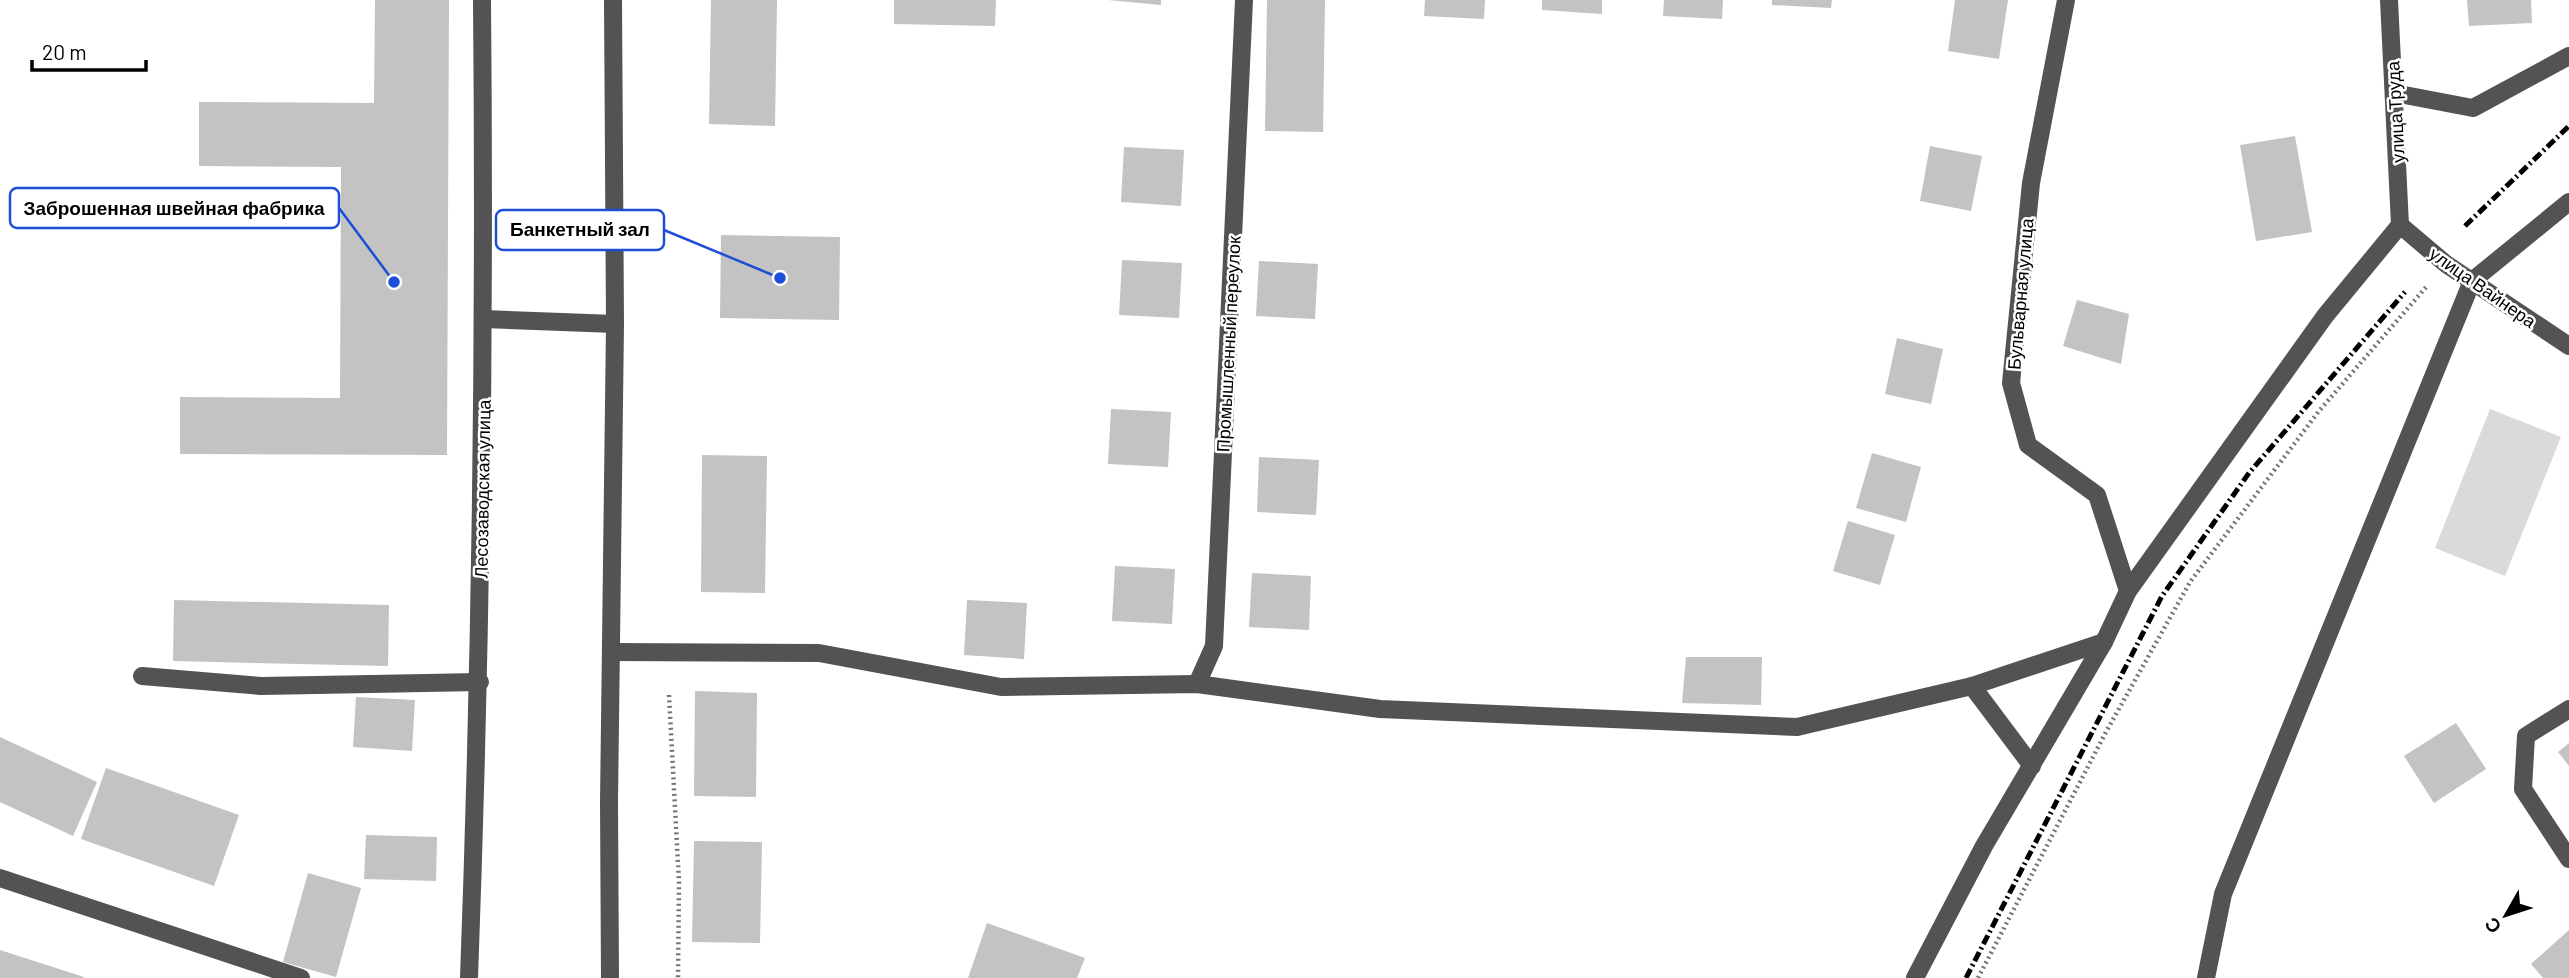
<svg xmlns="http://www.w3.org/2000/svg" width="2569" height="978" viewBox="0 0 2569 978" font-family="Barlow,sans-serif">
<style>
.green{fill:#dadada}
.building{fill:#c3c3c3}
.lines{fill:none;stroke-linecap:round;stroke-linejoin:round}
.path{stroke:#757575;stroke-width:4.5;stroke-dasharray:2 3.5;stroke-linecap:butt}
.minor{stroke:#535353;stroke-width:18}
.rail{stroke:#000;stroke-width:5;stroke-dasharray:10 3.5 2 3.5;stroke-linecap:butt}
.labels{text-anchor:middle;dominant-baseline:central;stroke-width:5;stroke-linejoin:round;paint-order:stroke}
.street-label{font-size:18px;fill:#000;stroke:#fff}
.leader{fill:none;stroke:#1d4ed8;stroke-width:2.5}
.callout-dot{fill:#1d4ed8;stroke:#fff;stroke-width:2.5}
.callout{fill:#fff;stroke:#1d4ed8;stroke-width:2.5}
.callout-label{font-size:19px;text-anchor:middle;font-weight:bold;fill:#000}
</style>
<rect width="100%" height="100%" fill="#fff"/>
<!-- green -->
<path class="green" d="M2490,409L2561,437L2505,576L2435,548Z"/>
<!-- building -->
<g class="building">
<path d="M375,0H449L447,455L180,454V397L340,398L341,167L199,166V102L374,103Z"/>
<path d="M711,0H777L775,126L709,124Z"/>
<path d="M894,0H996L995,26L894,24Z"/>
<path d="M1108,0H1161V5Z"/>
<path d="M1267,0H1325L1323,132L1265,131Z"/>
<path d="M1425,0H1485L1484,19L1424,16Z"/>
<path d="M1542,0H1602V14L1542,10Z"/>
<path d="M1664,0H1723L1722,19L1663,16Z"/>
<path d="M1772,0H1832L1831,8L1772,5Z"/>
<path d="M1955,0H2008L1999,59L1948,51Z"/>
<path d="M2467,0H2531L2532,23L2469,26Z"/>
<path d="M2295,136L2312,232L2256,241L2240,145Z"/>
<path d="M1930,146L1982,156L1971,211L1920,201Z"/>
<path d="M1124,147L1184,150L1181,206L1121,202Z"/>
<path d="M721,235L840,237L839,320L720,318Z"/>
<path d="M1122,260L1182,263L1179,318L1119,315Z"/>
<path d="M1259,261L1318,264L1315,319L1256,316Z"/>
<path d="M2077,300L2129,314L2121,364L2063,346Z"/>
<path d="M1897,338L1943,349L1931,404L1885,394Z"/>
<path d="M1111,409L1171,412L1168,467L1108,464Z"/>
<path d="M1872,453L1921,467L1906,522L1856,508Z"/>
<path d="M702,455L767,456L765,593L701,592Z"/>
<path d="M1259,457L1319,460L1316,515L1257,512Z"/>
<path d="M1848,521L1895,535L1880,585L1833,571Z"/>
<path d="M1115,566L1175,569L1172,624L1112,621Z"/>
<path d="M1252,573L1311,576L1309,630L1249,627Z"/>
<path d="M174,600L389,605L388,666L173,661Z"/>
<path d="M967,600L1027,603L1024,659L964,655Z"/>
<path d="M1686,657H1762L1761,705L1682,703Z"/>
<path d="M695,691L757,693L756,797L694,796Z"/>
<path d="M356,697L415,700L412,751L353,747Z"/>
<path d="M2456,723L2486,769L2434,803L2404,756Z"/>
<path d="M0,737L97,782L73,836L0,802Z"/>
<path d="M2569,743V766L2558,752Z"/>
<path d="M106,768L239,815L214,886L81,839Z"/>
<path d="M366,835L437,837L436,881L364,879Z"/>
<path d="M694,841L762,842L760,943L692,942Z"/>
<path d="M308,873L361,888L336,977L283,962Z"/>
<path d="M987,923L1085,958L1077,978H968Z"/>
<path d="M2569,930V978H2543L2531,964Z"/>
<path d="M0,950L84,977V978H0Z"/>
</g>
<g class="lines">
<!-- path -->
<g class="path">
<path d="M669,695L679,882L678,978"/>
<path d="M1978,978L2106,732L2190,582L2319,411L2427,286"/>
</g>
<!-- minor -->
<g class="minor">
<path d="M2066,0L2031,183L2011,383L2028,445L2097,495L2128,591"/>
<path d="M2389,0L2400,225"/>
<path d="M2394,93L2473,108L2569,56"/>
<path d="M2400,225L2446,264L2569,346"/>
<path d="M484,319L615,324"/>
<path d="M611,652L819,653L1001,687L1197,684L1380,709L1797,727L1972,686L2032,766"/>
<path d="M142,676L261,686L480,682"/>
<path d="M1197,684L1214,646L1244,0"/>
<path d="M1972,686L2104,642"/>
<path d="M2569,709L2526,736L2523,789L2569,859"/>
<path d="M0,878L301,978"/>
<path d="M469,978C481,652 485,326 482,0"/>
<path d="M610,978L609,802L615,324L613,0"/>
<path d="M1915,978L1984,846L2104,642L2128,591L2325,316L2400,225"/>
<path d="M2206,978L2223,894L2472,281L2569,202"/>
</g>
<!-- rail -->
<g class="rail">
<path d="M2465,226L2569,126"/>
<path d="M1966,978L2162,596L2249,473L2405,292"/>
</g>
</g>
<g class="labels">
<!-- street labels -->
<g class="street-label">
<text transform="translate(2395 112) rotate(-93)">улица Труда</text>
<text transform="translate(2483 287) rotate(35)">улица Вайнера</text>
<text transform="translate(2020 294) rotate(-85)">Бульварная улица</text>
<text transform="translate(1228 344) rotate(-87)">Промышленный переулок</text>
<text transform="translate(482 489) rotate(-89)">Лесозаводская улица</text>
</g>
</g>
<!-- callouts -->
<path class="leader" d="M394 282L339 208M780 278L664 230"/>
<g class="callout-dot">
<circle cx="394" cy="282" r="7"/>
<circle cx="780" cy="278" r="7"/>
</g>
<g class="callout">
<rect x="10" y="188" width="329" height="40" rx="7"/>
<rect x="496" y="210" width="168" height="40" rx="7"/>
</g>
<g class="callout-label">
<text x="174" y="215">Заброшенная швейная фабрика</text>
<text x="580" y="236">Банкетный зал</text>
</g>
<!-- north arrow -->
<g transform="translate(2506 915) rotate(231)" stroke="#ffffff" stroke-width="5" paint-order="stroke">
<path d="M0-5L12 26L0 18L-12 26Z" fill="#000000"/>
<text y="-10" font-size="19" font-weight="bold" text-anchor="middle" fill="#000000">С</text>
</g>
<!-- scale -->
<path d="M32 60v10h114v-10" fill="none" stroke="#000000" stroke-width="3.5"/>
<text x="42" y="60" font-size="21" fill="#000000" stroke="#ffffff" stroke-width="5" paint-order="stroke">20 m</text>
</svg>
